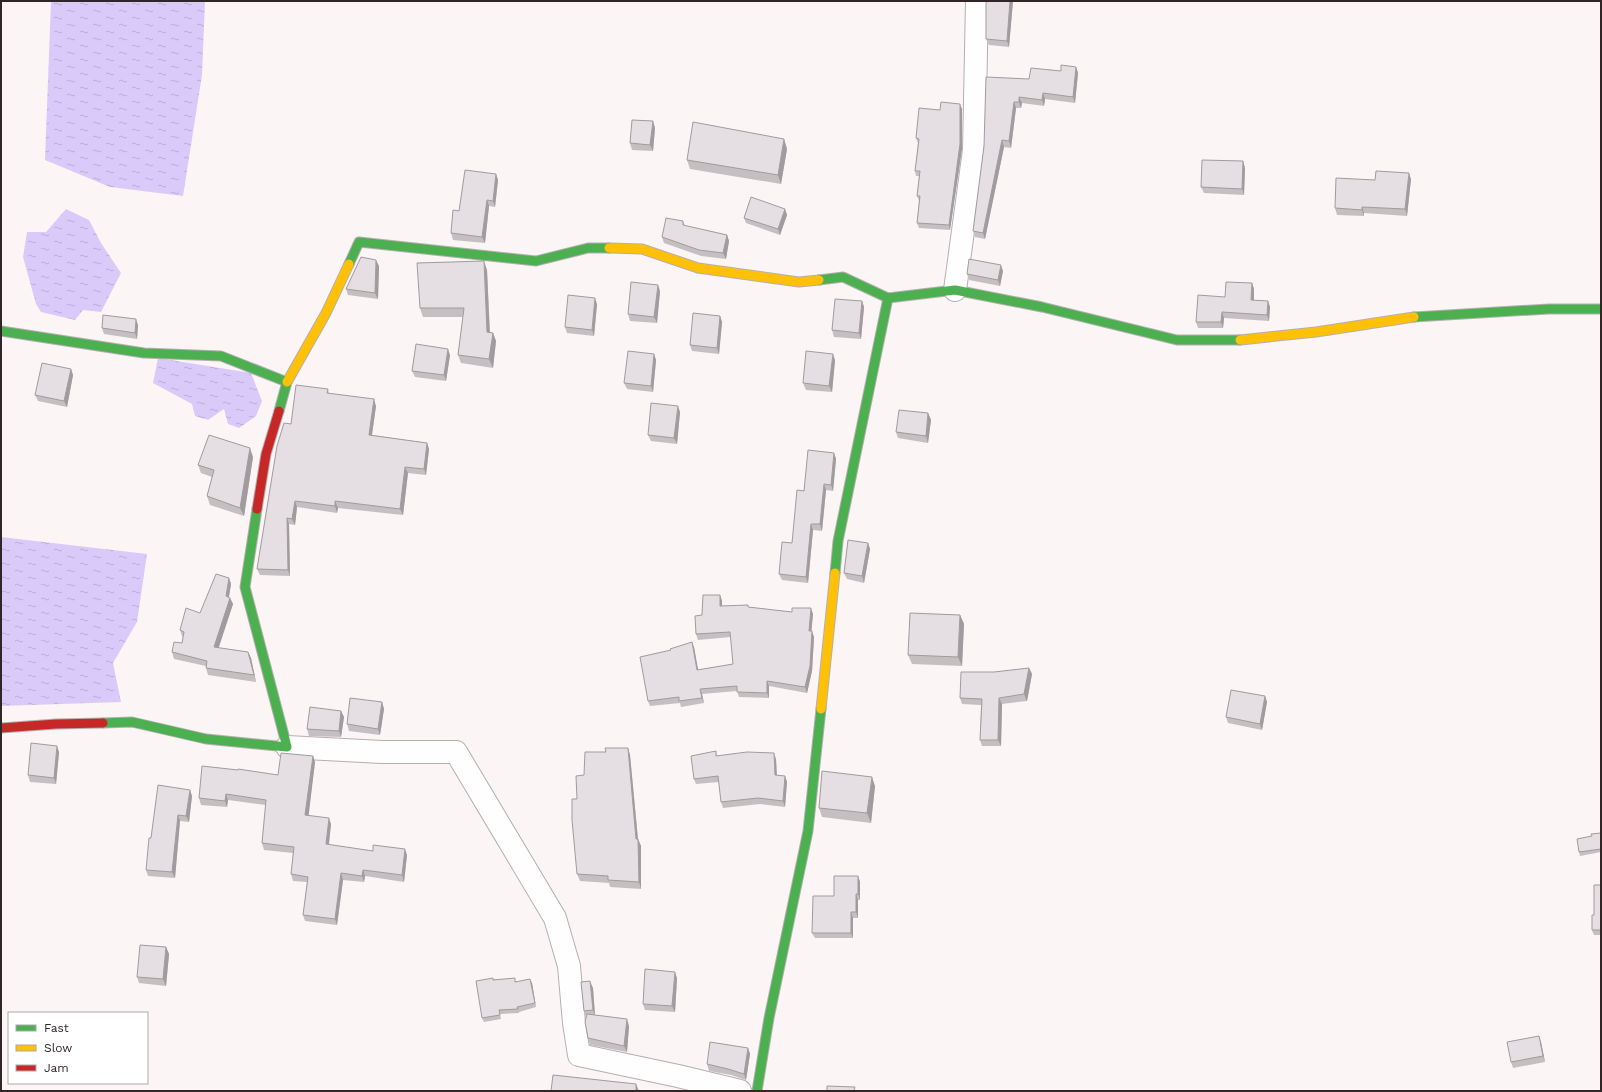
<svg xmlns="http://www.w3.org/2000/svg" width="1602" height="1092" viewBox="0 0 1602 1092" font-family="'Work Sans',sans-serif">
<style>
.water{fill:url(#water-ripples)}
.lines{fill:none;stroke-linecap:round;stroke-linejoin:round}
.street-casing{stroke:#b6aeb0;stroke-width:24}
.fast-casing{stroke:#b6aeb0;stroke-width:11}
.slow-casing{stroke:#b6aeb0;stroke-width:11}
.jam-casing{stroke:#b6aeb0;stroke-width:11}
.street{stroke:#fefefe;stroke-width:22}
.fast{stroke:#4caf50;stroke-width:9}
.slow{stroke:#ffc107;stroke-width:9}
.jam{stroke:#c62828;stroke-width:9}
.wall{fill:#c5bfc2}
.shaded-wall{fill:#a09b9e}
.building{fill:#e5dee2;stroke:#a09b9e}
</style>
<defs>
<pattern id="water-ripples" width="26" height="14" patternUnits="userSpaceOnUse"><rect width="26" height="14" fill="#dacafa"/><path d="M2 4q2-2 4 0t4 0M15 11q2-2 4 0t4 0" fill="none" stroke="#bbadd6"/></pattern>
</defs>
<rect width="100%" height="100%" fill="#fbf5f6"/>
<!-- water -->
<g class="water">
<path d="M51,1H205L202,75L183,196L110,187L45,160Z"/>
<path d="M66,209L89,220L101,243L121,273L101,312L83,310L75,320L41,312L36,304L23,257L27,232H46Z"/>
<path d="M158,358L251,373L262,401L256,416L239,428L228,424L224,409L208,420L195,416L192,404L153,383Z"/>
<path d="M1,537L147,554L137,622L113,663L121,702L1,706Z"/>
</g>
<g class="lines">
<!-- street casing -->
<g class="street-casing">
<g id="street">
<path d="M955,290L974,150L977,1"/>
<path d="M287,747L382,752H456L555,918L569,966L574,1023L579,1055L678,1076L740,1091"/>
</g>
</g>
<!-- fast casing -->
<g class="fast-casing">
<g id="fast">
<path d="M349,264L359,242L536,261L588,248H609"/>
<path d="M819,280L843,277L888,298L955,290L1042,307L1177,340H1240"/>
<path d="M1414,317L1549,309H1601"/>
<path d="M1,331L144,353L221,356L287,382L279,411"/>
<path d="M835,573L838,541L888,298"/>
<path d="M103,723L132,722L206,739L287,747L245,587L257,509"/>
<path d="M757,1091L769,1018L808,831L821,709"/>
</g>
</g>
<!-- slow casing -->
<g class="slow-casing">
<g id="slow">
<path d="M609,248L642,249L698,268L799,282L819,280"/>
<path d="M1240,340L1316,332L1414,317"/>
<path d="M287,382L326,313L349,264"/>
<path d="M821,709L835,573"/>
</g>
</g>
<!-- jam casing -->
<g class="jam-casing">
<g id="jam">
<path d="M257,509L266,454L279,411"/>
<path d="M1,728L56,724L103,723"/>
</g>
</g>
<!-- street -->
<use href="#street" class="street"/>
<!-- fast -->
<use href="#fast" class="fast"/>
<!-- slow -->
<use href="#slow" class="slow"/>
<!-- jam -->
<use href="#jam" class="jam"/>
</g>
<!-- wall -->
<g class="wall">
<path d="M1013,1L1009,47L989,45L986,39Z"/>
<path d="M1076,67L1078,73L1075,103L1045,99L1044,106L1022,103L1021,108H1016L1011,148L1004,147L985,239L975,237L973,231L984,146L1029,79Z"/>
<path d="M962,109V149L950,230L919,228L917,223L919,201L917,196L919,176H916L915,171L918,143L916,138L940,110Z"/>
<path d="M653,121L655,128L653,151L632,150L630,143Z"/>
<path d="M784,139L787,149L781,184L690,169L687,160Z"/>
<path d="M1243,161L1245,168L1244,195L1204,193L1201,187Z"/>
<path d="M496,174L498,180L495,207L489,206L485,243L453,240L451,233L459,211Z"/>
<path d="M1411,179L1407,216L1364,213V216L1337,215L1335,208L1375,180Z"/>
<path d="M785,209L787,215L780,235L746,223L744,218Z"/>
<path d="M683,221L685,226L727,235L729,241L726,259L701,256L664,243L662,237Z"/>
<path d="M379,266L378,299L348,295L346,289Z"/>
<path d="M487,270L490,332L493,333L496,341L493,368L461,363L458,355L463,317H423L420,308Z"/>
<path d="M1003,271L1000,286L969,280L967,274Z"/>
<path d="M1252,283L1254,289V300L1268,301L1270,307L1269,321L1224,318L1223,328H1198L1196,322L1225,297Z"/>
<path d="M660,291L657,323L630,321L628,314Z"/>
<path d="M862,301L864,307L861,339L834,337L832,330Z"/>
<path d="M597,304L594,336L567,333L565,327Z"/>
<path d="M720,316L722,322L719,354L692,351L690,345Z"/>
<path d="M138,325L137,339L104,334L102,328Z"/>
<path d="M654,354L656,360L653,392L627,389L624,383Z"/>
<path d="M450,355L446,381L415,377L412,371Z"/>
<path d="M835,360L832,392L806,390L803,383Z"/>
<path d="M71,369L73,375L67,407L38,401L35,395Z"/>
<path d="M328,389L329,394L376,406L372,435L427,443L429,449L426,475L408,473L403,515L338,508L337,513L297,507L295,525L289,524L290,576L260,575L257,569L291,424Z"/>
<path d="M680,412L677,444L651,441L648,435Z"/>
<path d="M928,413L931,420L928,443L898,438L896,432Z"/>
<path d="M834,453L836,459L833,491L826,490L822,531L813,530L808,583L782,580L779,574L792,543L804,491Z"/>
<path d="M253,457L244,516L210,505L207,496L212,477L201,473L198,465Z"/>
<path d="M868,543L870,549L864,583L847,579L844,573Z"/>
<path d="M229,578L231,584L229,597L230,598L233,604L218,648L248,652L251,658L256,682L208,675L206,668V666L174,659L172,652L182,643L183,637L182,636L180,630L200,613Z"/>
<path d="M720,595L722,601V606L749,607L792,612L813,614L811,631L814,637L812,671L807,693L769,686V698L739,697L737,691L702,694L704,703L681,707L680,703L650,706L648,701L694,647L698,670L733,664L731,637L698,640L696,634L702,615Z"/>
<path d="M960,615L964,624L962,666L912,664L908,655Z"/>
<path d="M1029,668L1032,674L1027,701L1002,704L1001,746H982L980,740L981,705L962,704L960,698L994,672Z"/>
<path d="M1265,696L1267,702L1262,730L1228,723L1226,717Z"/>
<path d="M382,702L384,709L380,735L349,731L347,724Z"/>
<path d="M341,711L344,717L341,737L309,736L307,729Z"/>
<path d="M628,748L630,755L638,839L641,846V889L610,887L609,883L580,881L577,874L584,775L606,752Z"/>
<path d="M716,751L717,756L776,759L777,775L785,776L787,782L785,807L760,804L723,808L721,802L719,782L696,784L694,779Z"/>
<path d="M59,752L56,784L30,782L28,775Z"/>
<path d="M313,756L315,762L308,815L331,824L329,845L407,855L404,882L365,876L364,882L343,880L337,925L305,921L303,915L307,882L293,881L291,874L293,853L264,850L262,843L266,805L228,800L227,807L201,805L199,798L278,775Z"/>
<path d="M875,786L871,823L822,817L819,808Z"/>
<path d="M190,790L192,796L189,822L180,821L175,878L148,876L146,870L151,838Z"/>
<path d="M1601,833V852L1580,856L1579,852L1592,836Z"/>
<path d="M858,876L860,882V900H858V918H853V938H815L812,933L834,896Z"/>
<path d="M1601,885V935H1594L1592,930L1594,915Z"/>
<path d="M166,947L169,954L166,986L139,983L137,977Z"/>
<path d="M677,978L675,1012L645,1010L643,1004Z"/>
<path d="M493,979L532,983L536,1007L519,1012V1013L500,1014L501,1019L484,1022L482,1018Z"/>
<path d="M593,988L595,1015L629,1026L627,1052L590,1045L588,1038L586,1017L584,1011Z"/>
<path d="M1541,1042L1545,1062L1513,1068L1511,1062Z"/>
<path d="M748,1048L750,1054L746,1080L731,1075L709,1071L707,1064Z"/>
</g>
<!-- shaded-wall -->
<g class="shaded-wall">
<path d="M1010,1H1013L1009,47L1007,41Z"/>
<path d="M1076,67L1078,73L1075,103L1073,97Z"/>
<path d="M1043,93L1045,99L1044,106L1042,100Z"/>
<path d="M1019,97L1022,103L1021,108L1019,102Z"/>
<path d="M1014,102L1016,108L1011,148L1009,141Z"/>
<path d="M960,104L962,109V149L950,230L949,225Z"/>
<path d="M653,121L655,128L653,151L650,145Z"/>
<path d="M784,139L787,149L781,184L778,175Z"/>
<path d="M1002,140L1004,147L985,239L983,233Z"/>
<path d="M1243,161L1245,168L1244,195L1242,189Z"/>
<path d="M1409,173L1411,179L1407,216L1405,209Z"/>
<path d="M496,174L498,180L495,207L493,201Z"/>
<path d="M487,200L489,206L485,243L482,237Z"/>
<path d="M1362,207L1364,213V216L1362,210Z"/>
<path d="M785,209L787,215L780,235L778,229Z"/>
<path d="M727,235L729,241L726,259L723,253Z"/>
<path d="M376,260L379,266L378,299L375,293Z"/>
<path d="M484,261L487,270L490,340L487,332Z"/>
<path d="M1001,265L1003,271L1000,286L998,280Z"/>
<path d="M1252,283L1254,289V306L1251,300Z"/>
<path d="M658,285L660,291L657,323L654,317Z"/>
<path d="M595,298L597,304L594,336L592,330Z"/>
<path d="M862,301L864,307L861,339L859,333Z"/>
<path d="M1268,301L1270,307L1269,321L1267,315Z"/>
<path d="M1222,312L1224,318L1223,328L1221,322Z"/>
<path d="M720,316L722,322L719,354L717,348Z"/>
<path d="M136,319L138,325L137,339L135,333Z"/>
<path d="M493,333L496,341L493,368L489,359Z"/>
<path d="M448,349L450,355L446,381L444,375Z"/>
<path d="M654,354L656,360L653,392L651,386Z"/>
<path d="M833,354L835,360L832,392L829,386Z"/>
<path d="M71,369L73,375L67,407L64,401Z"/>
<path d="M374,399L376,406L371,441L369,435Z"/>
<path d="M678,406L680,412L677,444L674,438Z"/>
<path d="M928,413L931,420L928,443L926,436Z"/>
<path d="M427,443L429,449L426,475L424,469Z"/>
<path d="M250,448L253,457L244,516L240,508Z"/>
<path d="M834,453L836,459L833,491L831,485Z"/>
<path d="M405,467L408,473L403,515L400,509Z"/>
<path d="M824,484L826,490L822,531L820,524Z"/>
<path d="M295,501L297,507L295,525L292,519Z"/>
<path d="M335,501L338,508L337,513L335,506Z"/>
<path d="M287,518L289,524L290,576L288,570Z"/>
<path d="M811,524L813,530L808,583L806,577Z"/>
<path d="M868,543L870,549L864,583L862,576Z"/>
<path d="M229,578L231,584L228,602L226,596Z"/>
<path d="M720,595L722,601V612L720,606Z"/>
<path d="M230,598L233,604L217,653L214,647Z"/>
<path d="M811,608L813,614L811,636L809,631Z"/>
<path d="M960,615L964,624L962,666L958,657Z"/>
<path d="M812,631L814,637L812,671L807,693L805,687Z"/>
<path d="M692,642L694,647L699,675L697,670Z"/>
<path d="M248,652L251,658L256,682L254,675Z"/>
<path d="M1029,668L1032,674L1027,701L1024,694Z"/>
<path d="M767,681L769,686V698L767,693Z"/>
<path d="M700,689L702,694L704,703L702,698Z"/>
<path d="M1265,696L1267,702L1262,730L1260,724Z"/>
<path d="M999,698L1002,704L1001,746L998,740Z"/>
<path d="M382,702L384,709L380,735L378,729Z"/>
<path d="M341,711L344,717L341,737L339,731Z"/>
<path d="M57,746L59,752L56,784L54,778Z"/>
<path d="M628,748L630,755L638,840V839L641,846V889L639,882L636,839Z"/>
<path d="M774,753L776,759L777,781L775,775Z"/>
<path d="M313,756L315,762L308,821L305,815Z"/>
<path d="M785,776L787,782L785,807L783,801Z"/>
<path d="M872,777L875,786L871,823L867,813Z"/>
<path d="M190,790L192,796L189,822L186,816Z"/>
<path d="M226,794L228,800L227,807L225,801Z"/>
<path d="M178,815L180,821L175,878L172,872Z"/>
<path d="M329,818L331,824L328,851L326,844Z"/>
<path d="M405,849L407,855L404,882L402,875Z"/>
<path d="M363,870L365,876L364,882L362,876Z"/>
<path d="M341,873L343,880L337,925L335,919Z"/>
<path d="M858,876L860,882V900L858,894Z"/>
<path d="M856,894L858,900V918L856,912Z"/>
<path d="M851,912L853,918V938L851,933Z"/>
<path d="M166,947L169,954L166,986L163,979Z"/>
<path d="M675,972L677,978L675,1012L672,1006Z"/>
<path d="M530,979L532,983L536,1007L535,1003Z"/>
<path d="M590,981L593,988L595,1016L593,1010Z"/>
<path d="M627,1019L629,1026L627,1052L624,1046Z"/>
<path d="M1539,1036L1541,1042L1545,1062L1543,1056Z"/>
<path d="M748,1048L750,1054L746,1080L744,1074Z"/>
<path d="M636,1084L639,1091H636Z"/>
</g>
<!-- building -->
<g class="building">
<path d="M986,1H1010L1007,41L986,39Z"/>
<path d="M1061,65L1076,67L1073,97L1043,93L1042,100L1019,97V102H1014L1009,141L1002,140L983,233L973,231L984,146L986,77L1029,79L1031,68L1061,71Z"/>
<path d="M941,102L960,104V144L949,225L917,223L920,196H917L920,171H915L919,139L916,138L919,108L940,110Z"/>
<path d="M632,120L653,121L650,145L630,143Z"/>
<path d="M693,122L784,139L778,175L687,160Z"/>
<path d="M1202,160L1243,161L1242,189L1201,187Z"/>
<path d="M465,170L496,174L493,201L487,200L482,237L451,233L453,210L459,211Z"/>
<path d="M1376,171L1409,173L1405,209L1362,207V210L1335,208L1336,178L1375,180Z"/>
<path d="M751,197L785,209L778,229L744,218Z"/>
<path d="M666,218L683,221V225L727,235L723,253L699,250L662,237Z"/>
<path d="M361,257L376,260L375,293L346,289Z"/>
<path d="M969,259L1001,265L998,280L967,274Z"/>
<path d="M484,261L487,332L493,333L489,359L458,355L464,308H420L417,263Z"/>
<path d="M631,282L658,285L654,317L628,314Z"/>
<path d="M1226,282L1252,283L1251,300L1268,301L1267,315L1222,312L1221,322H1196L1198,295L1225,297Z"/>
<path d="M568,295L595,298L592,330L565,327Z"/>
<path d="M835,299L862,301L859,333L832,330Z"/>
<path d="M693,313L720,316L717,348L690,345Z"/>
<path d="M103,315L136,319L135,333L102,328Z"/>
<path d="M416,344L448,349L444,375L412,371Z"/>
<path d="M628,351L654,354L651,386L624,383Z"/>
<path d="M806,351L833,354L829,386L803,383Z"/>
<path d="M42,363L71,369L64,401L35,395Z"/>
<path d="M296,385L328,389L327,393L374,399L369,435L427,443L424,469L405,467L400,509L335,501V506L295,501L292,519L287,518L288,570L257,569L277,446L284,423L291,424Z"/>
<path d="M651,403L678,406L674,438L648,435Z"/>
<path d="M899,410L928,413L926,436L896,432Z"/>
<path d="M209,435L250,448L240,508L207,496L214,470L198,465Z"/>
<path d="M808,450L834,453L831,485L824,484L820,524H811L806,577L779,574L782,542L792,543L797,490L804,491Z"/>
<path d="M848,540L868,543L862,576L844,573Z"/>
<path d="M216,574L229,578L226,596L230,598L214,647L248,652L254,675L206,668L207,661L172,652L174,642L182,643L184,632L180,630L186,608L200,613Z"/>
<path d="M703,595H720V606L748,605V607L792,612V608H811L809,631H812L810,666L805,687L767,681V693L737,692V686L700,689L702,698L679,701V697L648,701L640,657L671,650L670,649L692,642L697,670L733,664L730,632L696,634L695,616L702,615Z"/>
<path d="M910,613L960,615L958,657L908,655Z"/>
<path d="M1029,668L1024,694L999,698L998,740H980L982,699L960,698L961,672H994Z"/>
<path d="M1231,690L1265,696L1260,724L1226,717Z"/>
<path d="M350,698L382,702L378,729L347,724Z"/>
<path d="M310,707L341,711L339,731L307,729Z"/>
<path d="M31,743L57,746L54,778L28,775Z"/>
<path d="M605,748H628L636,839H638L639,882L608,880V876L577,874L572,820V799H577L576,776L584,775L585,752H606Z"/>
<path d="M716,751V756L747,752L774,753L775,775L785,776L783,801L758,798L721,802L718,776L694,779L691,756Z"/>
<path d="M281,753L313,756L305,815L329,818L326,844L373,851V845L405,849L402,875L363,870L362,876L341,873L335,919L303,915L308,877L291,874L294,847L262,843L266,800L226,794L225,801L199,798L202,766L238,770V769L278,775Z"/>
<path d="M822,771L872,777L867,813L819,808Z"/>
<path d="M158,785L190,790L186,816L178,815L172,872L146,870L149,838H151Z"/>
<path d="M1601,833V849L1579,852L1577,839L1592,836L1591,834Z"/>
<path d="M834,876H858V894H856V912H851V933H812L813,896H834Z"/>
<path d="M1594,885H1601V930H1592V915H1594Z"/>
<path d="M140,945L166,947L163,979L137,977Z"/>
<path d="M645,969L675,972L672,1006L643,1004Z"/>
<path d="M493,978V980L515,978V982L530,979L535,1003L517,1007L518,1009L499,1010L500,1015L482,1018L476,981Z"/>
<path d="M590,981L593,1010L584,1011L581,982Z"/>
<path d="M587,1014L627,1019L624,1046L588,1038L585,1022Z"/>
<path d="M1539,1036L1543,1056L1511,1062L1507,1042Z"/>
<path d="M710,1042L748,1048L744,1074L728,1069L707,1064Z"/>
<path d="M553,1075L636,1084V1091H551Z"/>
<path d="M827,1086L855,1087L854,1091H827Z"/>
</g>
<!-- border -->
<rect width="1602" height="1092" fill="none" stroke="#302527" stroke-width="4"/>
<!-- legend -->
<rect x="8" y="1012" width="140" height="72" fill="#ffffff" stroke="#aca8a9"/>
<rect x="16" y="1025" width="20" height="6" fill="#4caf50" stroke="#aca8a9"/>
<text x="44" y="1032" font-size="12" fill="#302527">Fast</text>
<rect x="16" y="1045" width="20" height="6" fill="#ffc107" stroke="#aca8a9"/>
<text x="44" y="1052" font-size="12" fill="#302527">Slow</text>
<rect x="16" y="1065" width="20" height="6" fill="#c62828" stroke="#aca8a9"/>
<text x="44" y="1072" font-size="12" fill="#302527">Jam</text>
</svg>
